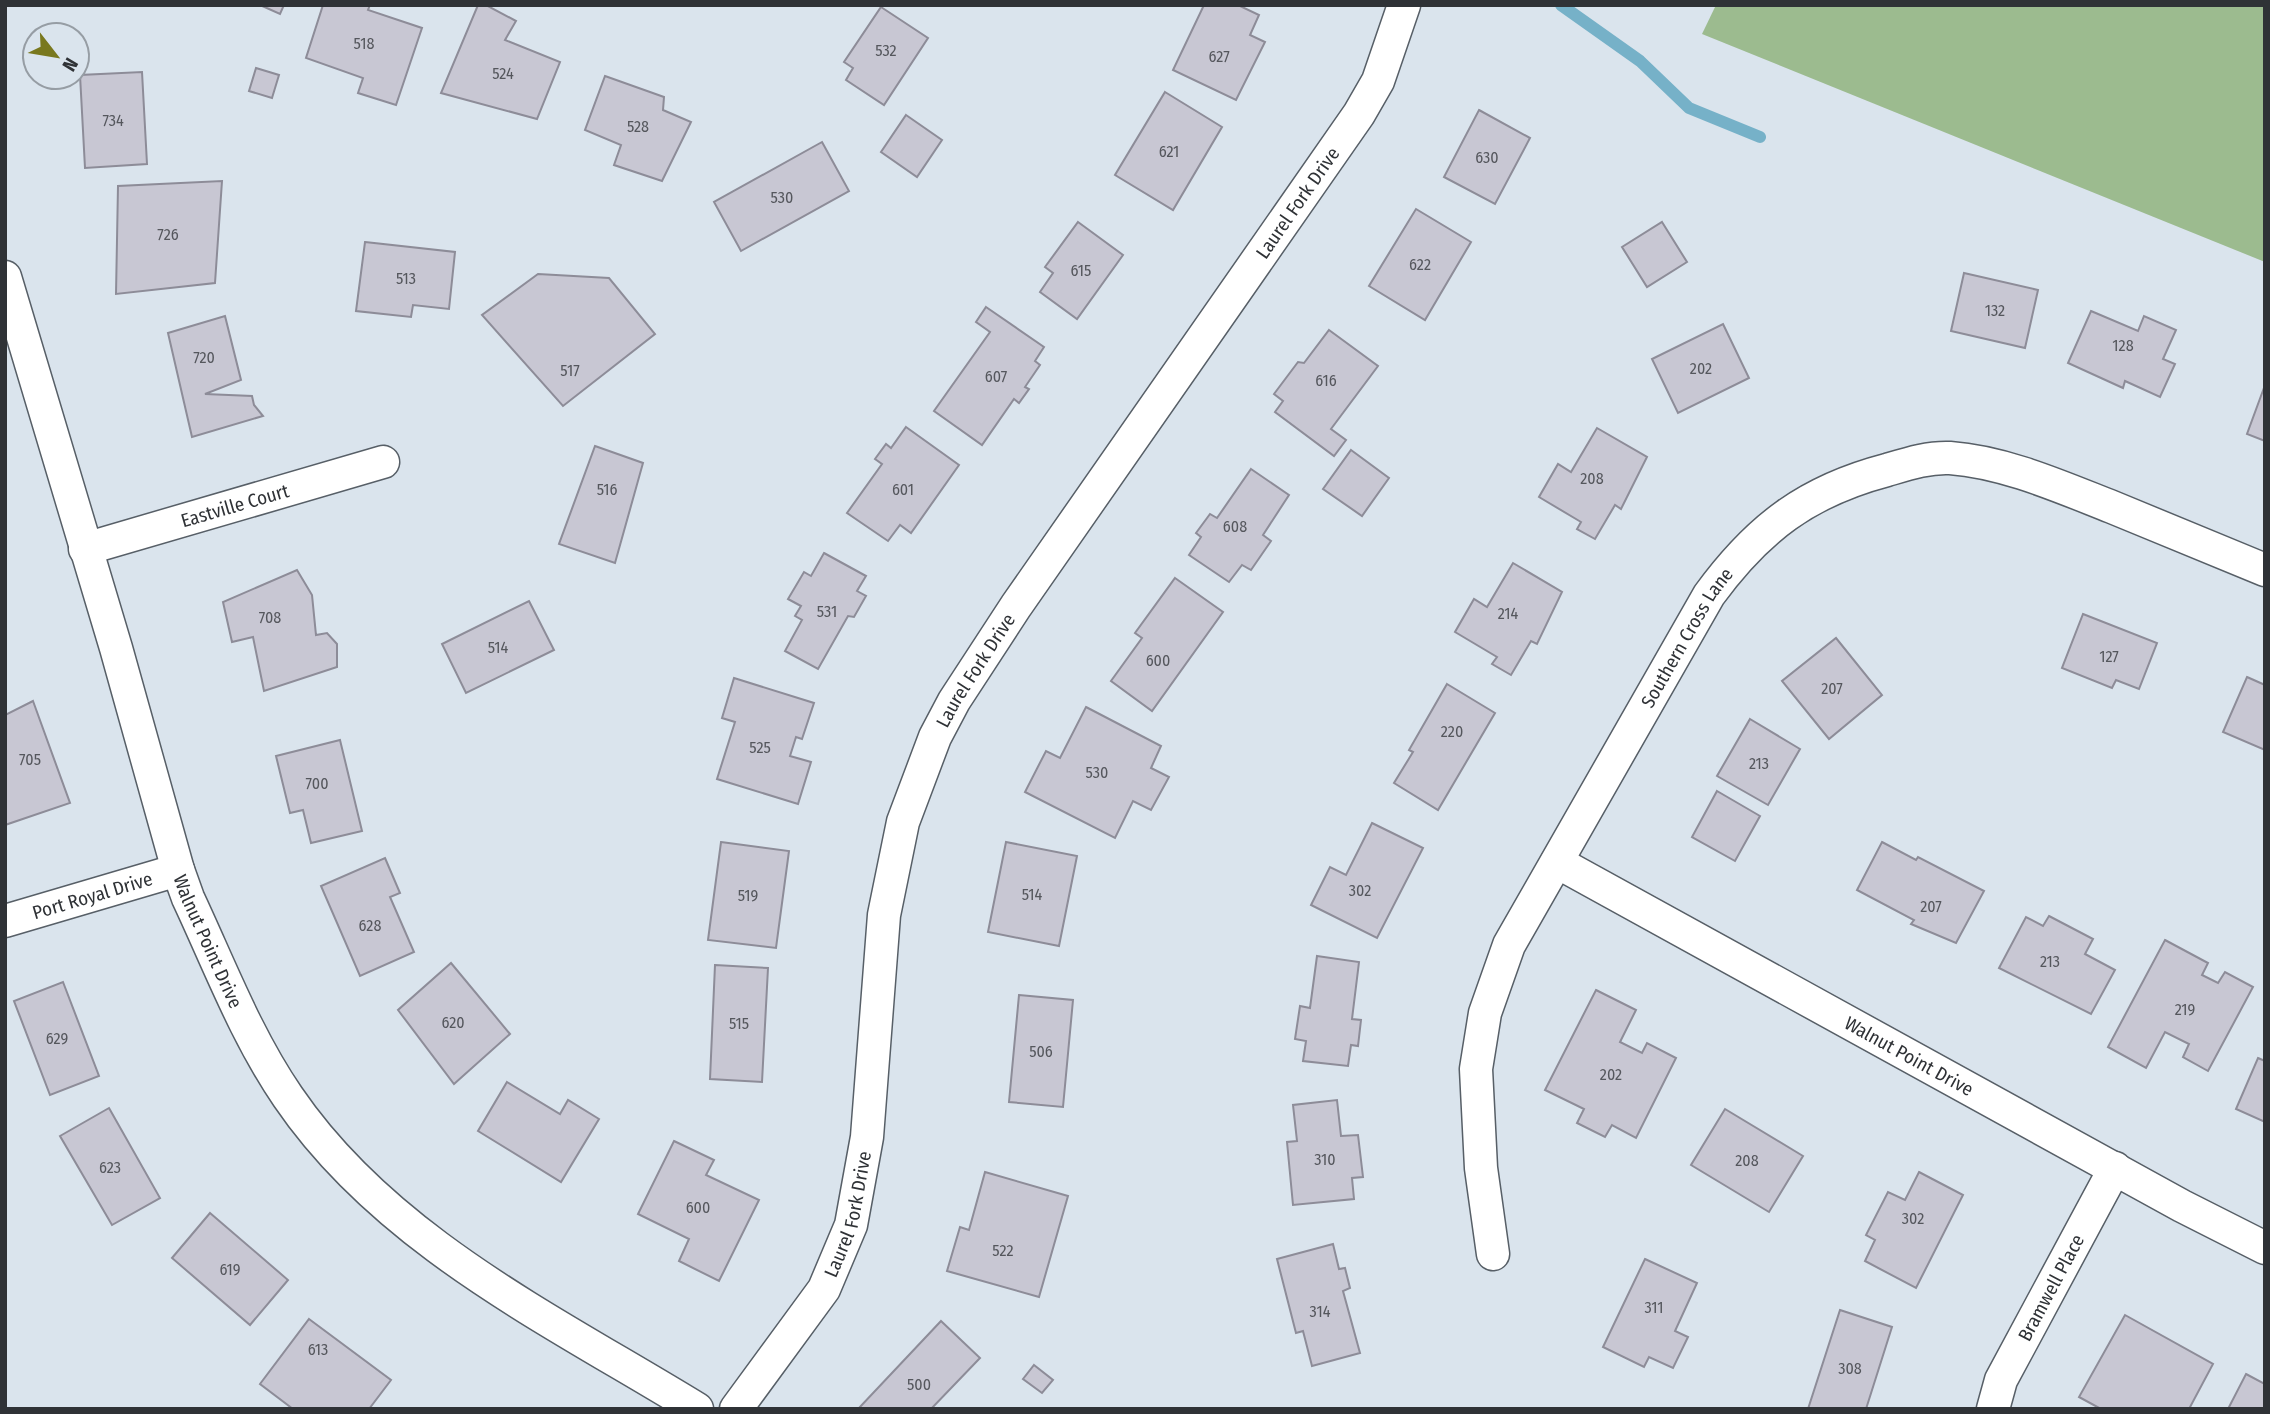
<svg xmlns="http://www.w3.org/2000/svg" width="2270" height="1414" viewBox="0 0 2270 1414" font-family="'Fira Sans Condensed',sans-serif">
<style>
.forest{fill:#9cbb8f}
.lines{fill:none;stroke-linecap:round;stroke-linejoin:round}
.stream{stroke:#76b1c8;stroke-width:12}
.building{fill:#c8c7d3;stroke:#8d8c98;stroke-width:2}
.street-casing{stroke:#575f67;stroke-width:35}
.street{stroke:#fff;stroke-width:32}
.labels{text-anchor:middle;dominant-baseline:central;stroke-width:6;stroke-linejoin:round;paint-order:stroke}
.number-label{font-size:16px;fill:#55575d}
.street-label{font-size:19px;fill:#2f3236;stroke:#dae4ed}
</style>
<rect width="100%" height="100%" fill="#dae4ed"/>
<!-- forest -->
<path class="forest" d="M1716,5H2265V262L1702,34Z"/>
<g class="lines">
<!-- stream -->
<path class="stream" d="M1561,5L1640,61L1689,108L1760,137"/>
</g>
<!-- building -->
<g class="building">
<path d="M260,5H284L280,14Z"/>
<path d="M323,5H370L368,10L422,28L396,105L358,93L363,78L306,58Z"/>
<path d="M478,5H486L516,21L505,40L560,62L537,119L441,93Z"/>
<path d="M1204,5H1238L1259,15L1250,35L1265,42L1236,100L1173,70Z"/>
<path d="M881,7L928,38L884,105L846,80L853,68L844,62Z"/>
<path d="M256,68L279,75L272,98L249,91Z"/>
<path d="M142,72L147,164L85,168L80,75Z"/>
<path d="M605,76L664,97L663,110L691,122L662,181L614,165L621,145L585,130Z"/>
<path d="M1165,92L1222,127L1173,210L1115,175Z"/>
<path d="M1479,110L1530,138L1495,204L1444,177Z"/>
<path d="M906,115L942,140L917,177L881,152Z"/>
<path d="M822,142L849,191L741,251L714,202Z"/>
<path d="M222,181L215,283L116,294L118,186Z"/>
<path d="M1416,209L1471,242L1425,320L1369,286Z"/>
<path d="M1078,222L1123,255L1077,319L1040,292L1053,273L1045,267Z"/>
<path d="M1662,222L1687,262L1647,287L1622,247Z"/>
<path d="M365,242L455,252L449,309L413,305L411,317L356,311Z"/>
<path d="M1964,273L2038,290L2025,348L1951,331Z"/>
<path d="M538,274L609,278L655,334L563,406L482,315Z"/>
<path d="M986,307L1044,347L1035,361L1040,365L1025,387L1029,389L1019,403L1014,399L982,445L934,411L990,332L976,322Z"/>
<path d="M2091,311L2138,331L2144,316L2176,330L2163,359L2175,364L2160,397L2125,381L2123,388L2068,363Z"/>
<path d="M225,316L241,380L205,394L252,396L254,405L263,416L192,437L168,333Z"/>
<path d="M1723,324L1749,378L1678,413L1652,359Z"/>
<path d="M1329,330L1378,366L1331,429L1346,440L1334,456L1275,412L1283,401L1274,394L1298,362L1304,363Z"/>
<path d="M2265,385V441L2247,434Z"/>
<path d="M906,427L959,465L911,533L900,525L888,541L847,513L882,464L875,459L886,444L891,448Z"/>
<path d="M1597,428L1647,457L1621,509L1615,505L1595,539L1577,529L1581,522L1539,497L1558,464L1571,472Z"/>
<path d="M595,446L643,463L615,563L559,544Z"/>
<path d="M1351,450L1389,478L1362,516L1323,489Z"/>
<path d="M1251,469L1289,495L1263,535L1271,541L1251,570L1242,565L1229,582L1189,555L1201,537L1196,533L1210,514L1217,518Z"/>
<path d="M824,553L866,576L857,591L866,596L854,617L848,616L818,669L785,651L802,620L795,616L801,606L788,599L804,572L811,576Z"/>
<path d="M1513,563L1562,592L1537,644L1531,641L1511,675L1492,664L1497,657L1455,632L1474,599L1487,607Z"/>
<path d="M297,570L312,595L316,635L327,633L337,644V667L264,691L253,637L232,642L223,602Z"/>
<path d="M1175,578L1223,612L1152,711L1111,681L1142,638L1135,633Z"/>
<path d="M529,601L554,650L466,693L442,644Z"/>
<path d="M2083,614L2157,643L2139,689L2116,680L2112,688L2062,668Z"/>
<path d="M1836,638L1882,695L1829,739L1782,681Z"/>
<path d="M2247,677L2265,685V750L2223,732Z"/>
<path d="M734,678L814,703L802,739L796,737L790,756L811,762L798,804L717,779L735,722L722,718Z"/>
<path d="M1447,684L1495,713L1438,810L1394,783L1413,752L1409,750Z"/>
<path d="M33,701L70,803L5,825V715Z"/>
<path d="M1086,707L1161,746L1151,768L1169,777L1151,810L1133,801L1115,838L1025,792L1046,751L1060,758Z"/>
<path d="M1750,719L1800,749L1768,805L1717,776Z"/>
<path d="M340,740L362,831L311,843L303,810L290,813L276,756Z"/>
<path d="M1717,791L1760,816L1735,861L1692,837Z"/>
<path d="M1372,823L1423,848L1377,938L1311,905L1330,867L1346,875Z"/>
<path d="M721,842L789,851L776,948L708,940Z"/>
<path d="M1006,842L1077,856L1059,946L988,932Z"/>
<path d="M1882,842L1916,860L1918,857L1984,891L1956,943L1911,924L1914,920L1857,890Z"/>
<path d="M385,858L400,893L390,897L414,952L360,976L321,886Z"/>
<path d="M2049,916L2093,939L2085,954L2115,970L2091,1014L1999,968L2026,917L2043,926Z"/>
<path d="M2165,940L2208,963L2202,975L2218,983L2225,972L2253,987L2208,1071L2183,1057L2189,1044L2165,1032L2146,1068L2108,1047Z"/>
<path d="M1317,956L1359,962L1352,1019L1361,1020L1358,1046L1351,1045L1348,1066L1303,1061L1306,1041L1295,1039L1300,1006L1310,1008Z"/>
<path d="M451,963L510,1034L454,1084L398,1010Z"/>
<path d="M715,965L768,968L762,1082L710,1079Z"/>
<path d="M63,982L99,1076L50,1095L14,1001Z"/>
<path d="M1596,990L1636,1010L1620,1042L1642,1053L1647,1043L1676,1058L1636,1138L1612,1125L1605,1137L1577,1123L1584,1109L1545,1090Z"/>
<path d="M1019,995L1073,1000L1063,1107L1009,1102Z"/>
<path d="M2258,1058L2265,1061V1122L2236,1109Z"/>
<path d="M507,1082L560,1114L568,1100L599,1119L561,1182L478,1131Z"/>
<path d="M1337,1100L1341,1136L1358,1135L1363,1177L1352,1178L1354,1199L1293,1205L1287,1142L1297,1141L1293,1105Z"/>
<path d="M109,1108L160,1198L112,1225L60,1136Z"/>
<path d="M1725,1109L1803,1156L1769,1212L1691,1165Z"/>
<path d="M674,1141L714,1160L706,1175L759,1200L719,1281L679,1261L689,1239L638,1214Z"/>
<path d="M985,1172L1068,1196L1039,1297L947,1271L960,1227L969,1230Z"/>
<path d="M1919,1172L1963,1195L1916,1288L1865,1261L1875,1240L1866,1235L1888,1192L1905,1200Z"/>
<path d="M210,1213L288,1280L250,1325L172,1258Z"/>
<path d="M1333,1244L1339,1269L1345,1268L1350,1288L1343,1291L1360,1353L1312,1366L1303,1331L1296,1333L1277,1259Z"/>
<path d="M1645,1259L1697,1283L1675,1331L1688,1337L1673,1368L1649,1357L1644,1367L1603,1347Z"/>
<path d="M1840,1310L1892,1327L1866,1409H1808Z"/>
<path d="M2125,1315L2213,1364L2189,1409H2101L2079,1397Z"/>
<path d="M309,1319L391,1380L369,1409H293L260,1384Z"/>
<path d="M941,1321L980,1358L931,1409H858Z"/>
<path d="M1034,1365L1053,1380L1042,1393L1023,1379Z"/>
<path d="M2246,1374L2265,1384V1409H2228Z"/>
</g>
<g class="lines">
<!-- street casing -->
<g class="street-casing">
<g id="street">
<path id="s1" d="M5,277L116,648L178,870L188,898C219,964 246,1036 288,1097C386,1241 552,1320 697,1409"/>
<path id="s2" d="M85,549L383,462"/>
<path id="s3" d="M1557,862L2182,1206L2265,1248"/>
<path id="s4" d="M5,921L178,870"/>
<path id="s5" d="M1493,1254L1481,1168L1476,1069L1485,1013L1509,945L1709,595C1758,528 1807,491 1887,470C1907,464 1928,457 1950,458C2005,462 2061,487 2112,507C2163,528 2214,549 2265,570"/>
<path id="s6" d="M736,1409L824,1289L851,1225L867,1137L884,915L903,822L935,737L954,701L1016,606L1359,114L1378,81L1404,5"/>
<path id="s7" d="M1993,1409L2001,1380L2115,1168"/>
</g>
</g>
<!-- street -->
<use href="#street" class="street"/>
</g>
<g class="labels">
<!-- number labels -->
<g class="number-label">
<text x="364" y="43">518</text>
<text x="886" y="50">532</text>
<text x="1219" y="56">627</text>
<text x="503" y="73">524</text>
<text x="113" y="120">734</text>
<text x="638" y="126">528</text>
<text x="1169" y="151">621</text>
<text x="1487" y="157">630</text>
<text x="782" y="197">530</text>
<text x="168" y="234">726</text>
<text x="1420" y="264">622</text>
<text x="1081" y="270">615</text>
<text x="406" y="278">513</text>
<text x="1995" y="310">132</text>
<text x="2123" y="345">128</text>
<text x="204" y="357">720</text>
<text x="1701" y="368">202</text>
<text x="570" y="370">517</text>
<text x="996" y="376">607</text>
<text x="1326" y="380">616</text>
<text x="1592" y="478">208</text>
<text x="607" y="489">516</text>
<text x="903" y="489">601</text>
<text x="1235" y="526">608</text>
<text x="827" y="611">531</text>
<text x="1508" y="613">214</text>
<text x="270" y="617">708</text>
<text x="498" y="647">514</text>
<text x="2109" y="656">127</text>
<text x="1158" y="660">600</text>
<text x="1832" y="688">207</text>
<text x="1452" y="731">220</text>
<text x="760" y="747">525</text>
<text x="30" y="759">705</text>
<text x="1759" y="763">213</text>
<text x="1097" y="772">530</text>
<text x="317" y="783">700</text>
<text x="1360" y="890">302</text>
<text x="1032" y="894">514</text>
<text x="748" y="895">519</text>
<text x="1931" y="906">207</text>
<text x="370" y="925">628</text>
<text x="2050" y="961">213</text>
<text x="2185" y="1009">219</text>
<text x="453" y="1022">620</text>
<text x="739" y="1023">515</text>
<text x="57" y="1038">629</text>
<text x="1041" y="1051">506</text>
<text x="1611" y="1074">202</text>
<text x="1325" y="1159">310</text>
<text x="1747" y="1160">208</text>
<text x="110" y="1167">623</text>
<text x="698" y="1207">600</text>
<text x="1913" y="1218">302</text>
<text x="1003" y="1250">522</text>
<text x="230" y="1269">619</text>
<text x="1654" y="1307">311</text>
<text x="1320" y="1311">314</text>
<text x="318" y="1349">613</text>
<text x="1850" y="1368">308</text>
<text x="919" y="1384">500</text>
</g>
<!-- street labels -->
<g class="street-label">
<text stroke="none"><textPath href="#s6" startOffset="1362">Laurel Fork Drive</textPath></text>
<text stroke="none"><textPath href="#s2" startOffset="156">Eastville Court</textPath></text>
<text stroke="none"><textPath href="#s5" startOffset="670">Southern Cross Lane</textPath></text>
<text stroke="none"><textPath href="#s6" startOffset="794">Laurel Fork Drive</textPath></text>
<text stroke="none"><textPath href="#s4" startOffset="91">Port Royal Drive</textPath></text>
<text stroke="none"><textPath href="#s1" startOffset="695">Walnut Point Drive</textPath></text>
<text stroke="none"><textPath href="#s3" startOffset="402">Walnut Point Drive</textPath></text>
<text stroke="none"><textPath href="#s6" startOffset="228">Laurel Fork Drive</textPath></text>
<text stroke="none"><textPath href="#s7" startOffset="135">Bramwell Place</textPath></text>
</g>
</g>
<!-- border -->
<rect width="2270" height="1414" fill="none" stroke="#2f3236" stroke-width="14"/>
<!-- north arrow -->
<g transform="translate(56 56) rotate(121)"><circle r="33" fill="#dae4ed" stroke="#969da4" stroke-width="2"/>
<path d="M0-5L12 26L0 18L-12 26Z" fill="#79781e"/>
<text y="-10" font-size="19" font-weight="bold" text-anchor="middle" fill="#2f3236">N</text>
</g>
</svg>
